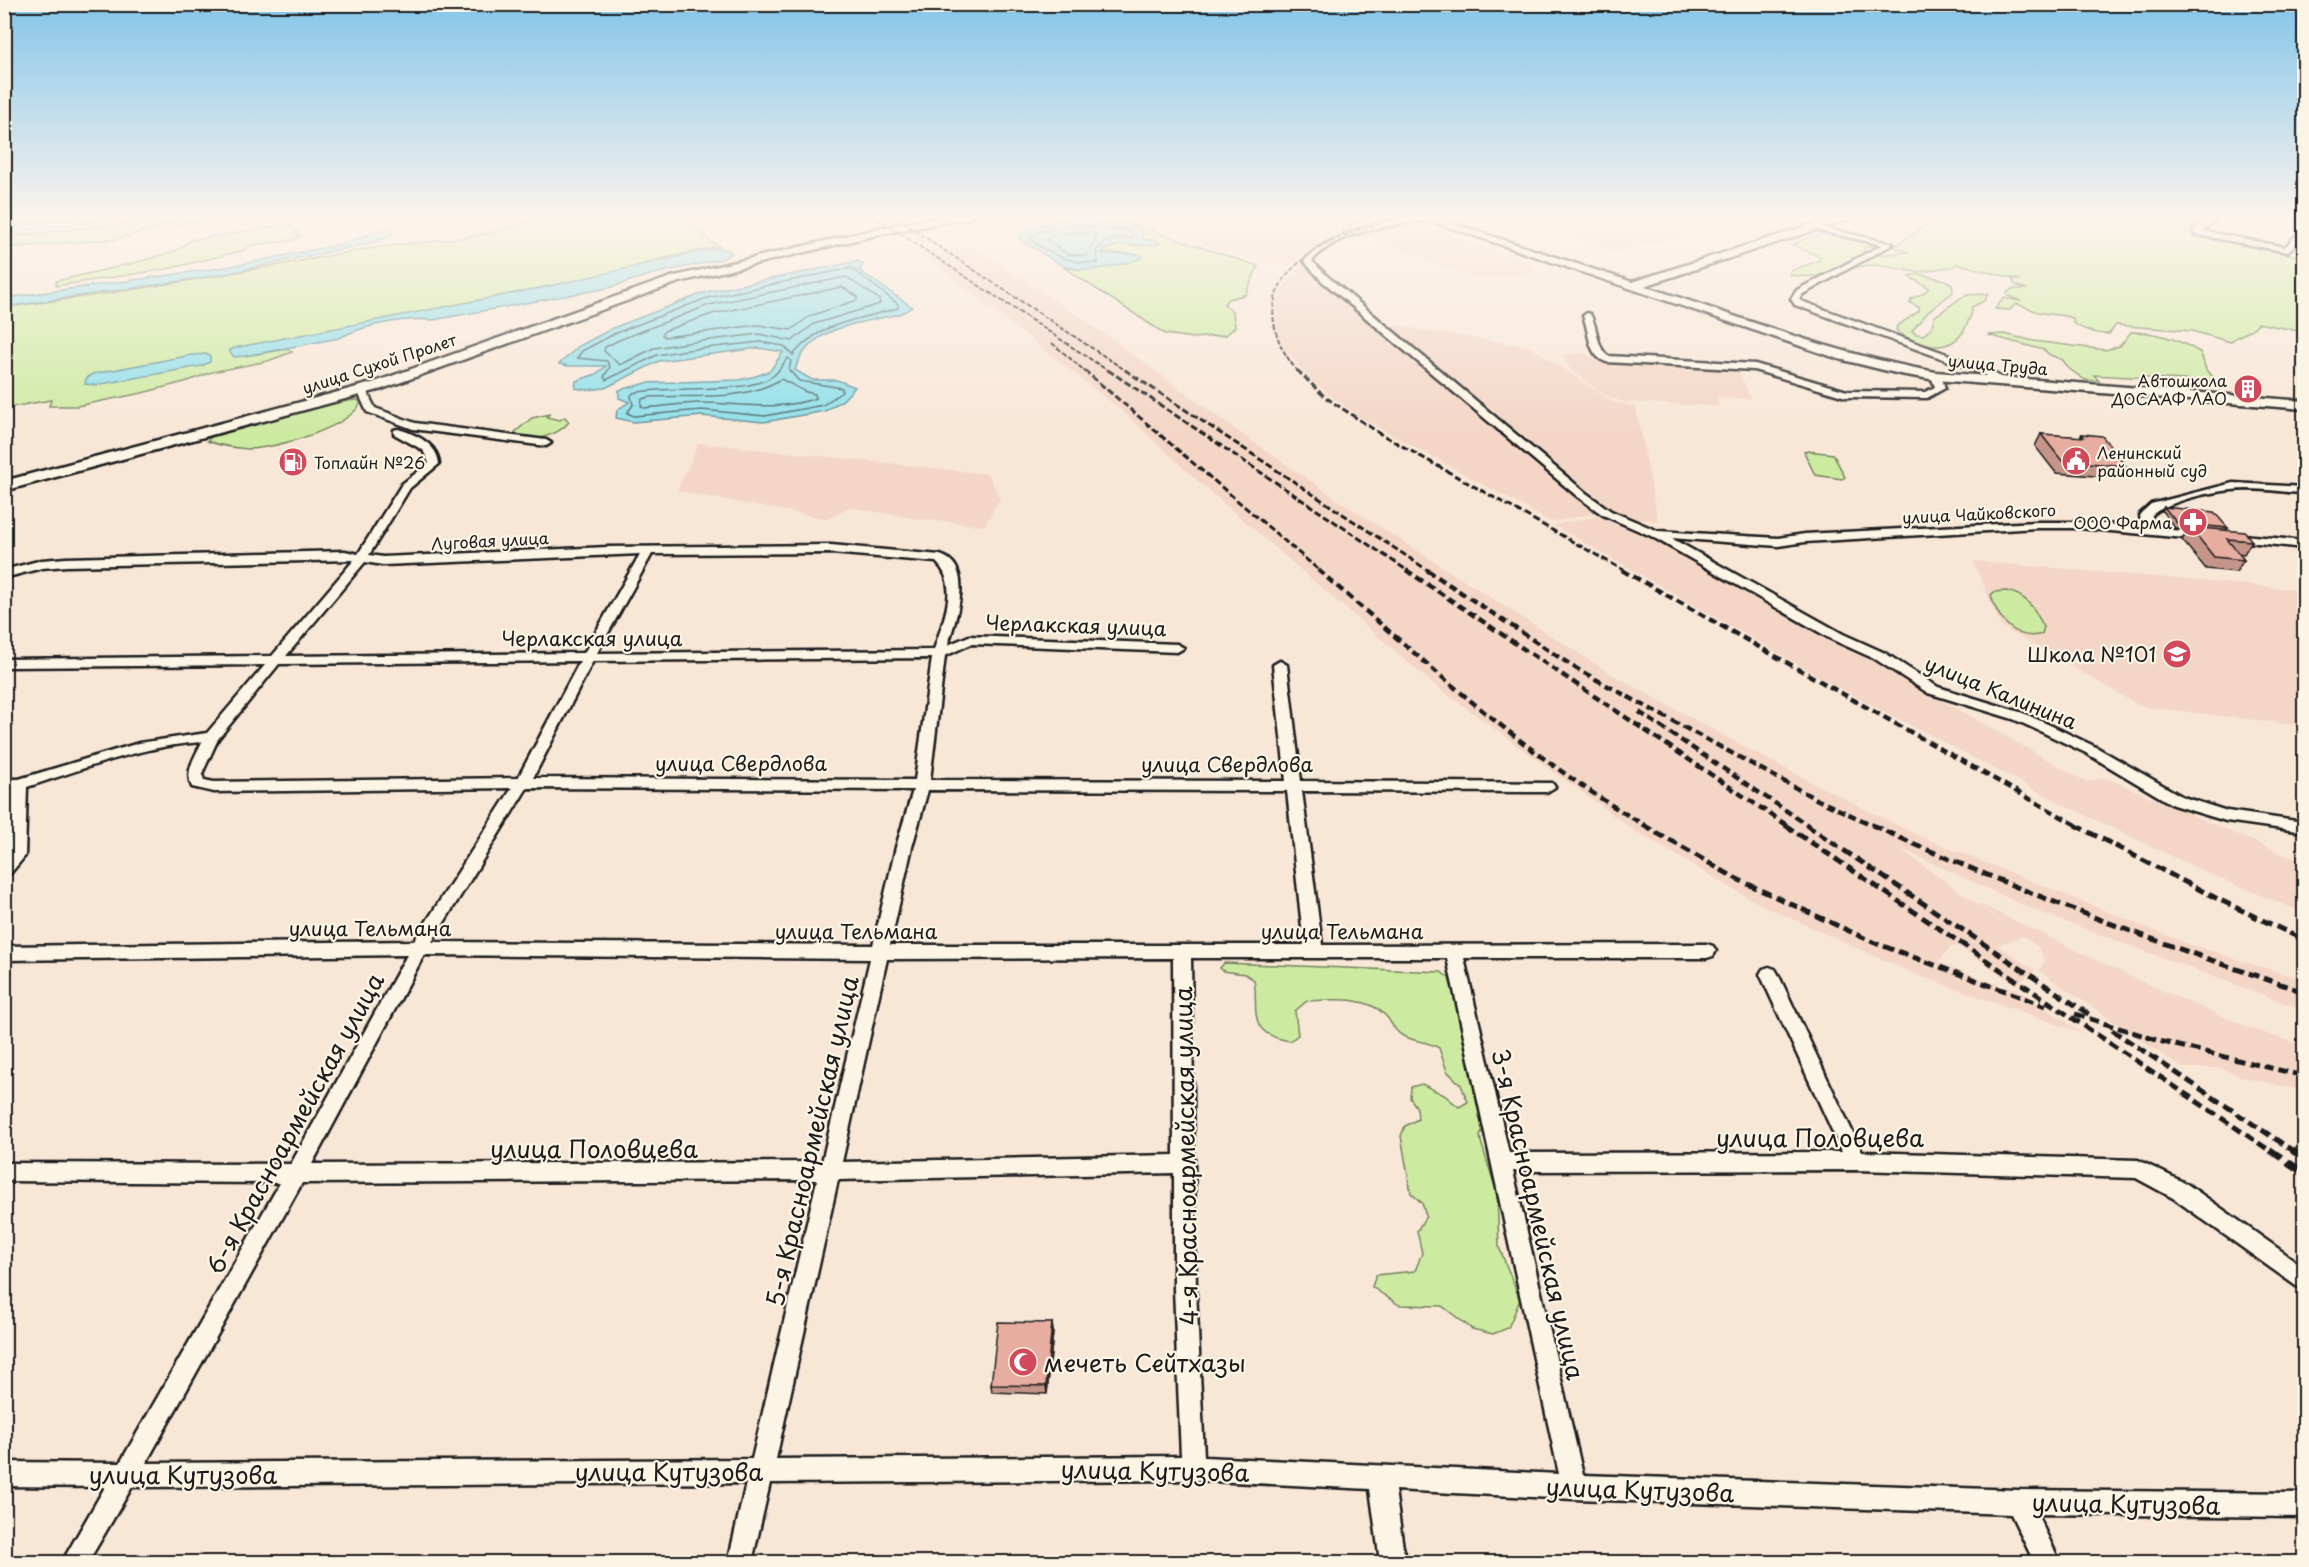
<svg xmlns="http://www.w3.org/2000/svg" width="2309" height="1567" viewBox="0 0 2309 1567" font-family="'Playpen Sans',sans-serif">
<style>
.built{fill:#f3d6c6}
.green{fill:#cdeaa1;stroke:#74835e;stroke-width:1.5}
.water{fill:#8fdfea;stroke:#619198;stroke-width:1.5}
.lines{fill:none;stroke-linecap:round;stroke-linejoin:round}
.shore{stroke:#4a6a6e;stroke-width:1.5}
.street-casing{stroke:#1c1c1c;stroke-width:5}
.secondary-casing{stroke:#1c1c1c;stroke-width:5}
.street{fill:#fcf5e5;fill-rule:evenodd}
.secondary{fill:#fcf5e5;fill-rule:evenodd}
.rail-far4{stroke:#1c1c1c;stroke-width:2;stroke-dasharray:5 2;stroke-linecap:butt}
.rail-far3{stroke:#1c1c1c;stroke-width:3;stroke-dasharray:7 3;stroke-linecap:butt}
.rail-far2{stroke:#1c1c1c;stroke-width:4.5;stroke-dasharray:8 4.5;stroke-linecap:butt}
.rail-far1{stroke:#1c1c1c;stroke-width:5;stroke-dasharray:10 5;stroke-linecap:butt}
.rail{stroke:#1c1c1c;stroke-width:7;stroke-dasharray:14 7;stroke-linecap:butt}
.wall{fill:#c6958a;stroke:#1c1c1c;stroke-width:1.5}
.shaded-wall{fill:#a17970;stroke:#1c1c1c;stroke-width:1.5}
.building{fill:#e6ada0;stroke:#1c1c1c;stroke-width:1.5}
.labels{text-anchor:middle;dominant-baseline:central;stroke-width:4.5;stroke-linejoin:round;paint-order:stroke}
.far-street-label{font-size:16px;fill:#1c1c1c;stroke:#fcf5e5}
.far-poi-label{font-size:16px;fill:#1c1c1c;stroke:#fcf5e5;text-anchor:end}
.street-label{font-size:20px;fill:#1c1c1c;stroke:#fcf5e5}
.poi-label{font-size:20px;fill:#1c1c1c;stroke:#fcf5e5;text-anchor:end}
.near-street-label{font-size:24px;fill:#1c1c1c;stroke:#fcf5e5}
.near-poi-label{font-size:24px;fill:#1c1c1c;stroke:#fcf5e5;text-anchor:start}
</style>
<rect width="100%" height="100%" fill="#f8e7d7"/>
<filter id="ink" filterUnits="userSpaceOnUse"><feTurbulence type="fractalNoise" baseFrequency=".0167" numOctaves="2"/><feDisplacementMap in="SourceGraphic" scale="12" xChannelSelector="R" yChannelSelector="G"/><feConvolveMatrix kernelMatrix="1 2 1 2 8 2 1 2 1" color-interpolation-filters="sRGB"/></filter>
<g filter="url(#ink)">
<!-- built -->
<g class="built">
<path d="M1135,215H1170L1246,228L1305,216L1334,232L1290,265L1264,263L1125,220Z"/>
<path d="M1521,215H1757L1614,254Z"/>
<path d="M1415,222L1531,264L1537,273L1480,280L1361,235L1376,230Z"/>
<path d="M973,246L1101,331L1246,437L1344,504L1613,675L1780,766L1919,836L2188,944L2304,980V1010L2036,911L1897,847L2007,925L1978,903L2136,979L2252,1029L2304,1046V1091L2243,1077L2219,1068H2182L2039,971L2045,961L2038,947L2023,936L1997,945L2035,970L2016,985L1958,946L1951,947L1938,962L2004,987L2016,988L2084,1034L1914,974L1757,903L1635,831L1433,684L1191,475L1120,409L924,256Z"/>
<path d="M1300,265H1307L1309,270L1373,322L1530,347L1613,402L1636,406L1658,521L1611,517L1597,513L1551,522L1358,416L1314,383L1287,353L1275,329V306L1281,290Z"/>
<path d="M1585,353L1597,361L1737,368L1751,399L1716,397L1719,406L1623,402L1604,395L1568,367L1563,355Z"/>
<path d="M699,443L988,474L1000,499L984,526L912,518L849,507L828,519L677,491Z"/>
<path d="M1598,516L1645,533L2087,782L2104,777L2304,863V913L2209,874L2068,807L1839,688L1553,525Z"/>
<path d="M1973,561L2304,590V726L2140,706L2001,626Z"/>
</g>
<!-- green -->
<g class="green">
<path d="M200,215H279L168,225L115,239L5,248V237Z"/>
<path d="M534,215H680L711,242L720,246L658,260L623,271L391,318L244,356L288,349L292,352L268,361L212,372L188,381L142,393L77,406H49L51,400L5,408L4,307C122,294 239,272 355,251C410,241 467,242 520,225C527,223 528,217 534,215Z"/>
<path d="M1942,215H2205L2186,232L2304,257V332L2258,323C2248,336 2240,332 2230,342L2192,331L2127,326L2116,325L2109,334C2096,334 2083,330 2073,323V318C2062,314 2050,315 2038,312C2031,310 2025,306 2016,304L2010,310L1995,309L2004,298L2021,301L2008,296L2007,293L2012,289H2027L2015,285L2012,279L2020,280L1958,264C1951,270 1944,266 1936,269C1914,277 1895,265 1872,265C1857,265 1857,271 1840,266C1823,277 1810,278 1790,275V271L1820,260L1819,256L1792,245C1817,231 1842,233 1868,242L1871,246L1864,248V253C1878,258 1894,252 1909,252L1893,247Z"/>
<path d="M1129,223L1258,266L1245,295L1228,299L1224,304L1233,312L1235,327L1226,335L1193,338L1165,334L1063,267L1080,270L1135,254L1100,253L1121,243L1135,246L1158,241L1142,239L1141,230Z"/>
<path d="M284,225L294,227L300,236L293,240L253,245L242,251L167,269L56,286V281L138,262L178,250L191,240Z"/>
<path d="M1919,274L1945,280L1952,284L1953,292L1928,312L1912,331L1916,334L1924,335L1932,327L1934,317L1961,298L1967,295L1988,294L1984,301L1972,307C1973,314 1970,317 1967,324C1954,357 1917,348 1896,330L1897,326L1919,311V307L1910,303L1911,299L1924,293L1929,288L1908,276Z"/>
<path d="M2131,332C2157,332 2179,339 2201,353L2206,370L2214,378L2208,381L2184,380L2094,375L2099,381L2085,380L2068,368L2063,360L2050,355L2044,350L1988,335L2004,334L2034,341L2105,350L2120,346Z"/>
<path d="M357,400L361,402C350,428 274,449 248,449C235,448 218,445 207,441L214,434L222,431L340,402Z"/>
<path d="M550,414L546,417L560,420L565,417L569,422C558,435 529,446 515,432L532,418Z"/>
<path d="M1808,451L1833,454L1845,477L1842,479L1815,475L1804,452Z"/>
<path d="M2006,591C2028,595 2034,609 2044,627L2042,634C2016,642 1997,619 1991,595L1994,592Z"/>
<path d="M1224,963L1441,972L1449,978L1490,1117L1480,1135L1481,1142L1497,1193L1499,1247L1520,1300L1508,1328L1493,1334L1472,1329L1442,1306L1399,1305L1372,1287L1376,1275L1415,1271L1422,1253L1417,1231L1426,1216L1422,1203L1411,1193L1401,1136L1405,1126L1418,1119L1417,1108L1410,1098L1411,1087L1422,1084L1444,1095L1459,1107L1468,1102L1461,1085L1447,1071L1439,1048C1427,1041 1415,1042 1403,1036C1393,1030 1392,1022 1385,1015C1367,995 1331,1000 1307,1001L1295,1011L1298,1035L1290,1041C1245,1034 1259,1010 1254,980L1245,974L1223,971L1220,968Z"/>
</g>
<!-- water -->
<g class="water">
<path d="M4,215H149L5,233Z"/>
<path d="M1072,218L1113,224L1129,223L1142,231V239L1158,241L1159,244C1138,249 1119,238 1101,253C1114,256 1128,253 1141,255L1142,258C1105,269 1074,279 1042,253C1034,247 1025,245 1018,238L1035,226Z"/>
<path d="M389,228L392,235L375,242L214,276L5,307V298L227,267L337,245Z"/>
<path d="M715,248L727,249L732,253L722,259L653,274L608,288L433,320C402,318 366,324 339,338L244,356L234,357L229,351L234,348L551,286Z"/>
<path d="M858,261L863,264L860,271L912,307C902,315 893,315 881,318C846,325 806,332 795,370L812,380H837L855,387L843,400L825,411L764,422L702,416L633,422L616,418L617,410L629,402L619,398V390L647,383L739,380L756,376L770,371L783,352L759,348L659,361L605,388L588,390L575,388L576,381L596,374L606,366H568L559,364L579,346L613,328L706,292Z"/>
<path d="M206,354L210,356V362L201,366L96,385L85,384L86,379L92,374L192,355Z"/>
</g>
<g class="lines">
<!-- shore -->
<g class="shore">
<path d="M1072,224L1112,230L1127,229L1134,235L1132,238C1118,237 1104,239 1096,252L1098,263C1071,264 1052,255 1030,240L1038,232Z"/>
<path d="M4,227L101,215"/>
<path d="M1073,232L1097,235L1087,256L1067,254L1047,240L1049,236Z"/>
<path d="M851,268L898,304V308C857,321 822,320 793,355L784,346L760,342L687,350L657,355L606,380L604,377L610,367L607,361L577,358L582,351L616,333L707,298Z"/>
<path d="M846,277L879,299L880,304L814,324L792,341L759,334L686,343L654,348L620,365L604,351L605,347L619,340L709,305Z"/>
<path d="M842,287L857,296V300L810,316L791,330L758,325L665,337L662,335L664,331L712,314Z"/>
<path d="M788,358L791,361L789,370L799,381L842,388V392L823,405L765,416L702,410L634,416L627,413L633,405L631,396L633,393C670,384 744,396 773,376C779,372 783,363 788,358Z"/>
<path d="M781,379L806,392L815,394L816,398C777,412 740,403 700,403C681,403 663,407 644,408L641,406L642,399L650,397C692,395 744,402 781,379Z"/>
</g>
<!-- street casing -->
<g class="street-casing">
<g id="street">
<path d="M1430,215V219C1392,226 1339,229 1312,261L1327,276L1586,493L1611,511L1658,531L1778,538L1805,534L2037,522H2079L2141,527L2140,514L2151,504L2233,483L2304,487L2303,493C2280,492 2255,487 2232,490C2210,492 2168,501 2152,515L2151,524L2154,528L2210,534L2212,536L2206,540L2079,528H2037L1805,542L1778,546L1671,538L1843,634L1885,653L1938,687L2023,713L2052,726L2096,747L2183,797L2227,811L2304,822V832L2226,821L2173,805L2086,753L2042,732L2013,719L1928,693L1875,659L1833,640L1651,536L1603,515L1578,497L1321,280L1304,261C1324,236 1398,213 1430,215Z"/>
<path d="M2212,215H2220L2203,231L2285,247L2301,230H2304V236L2287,252L2194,234V230Z"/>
<path d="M1813,225L1893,244L1803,294L1799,299L1801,301L1988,369L2006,381V385H2000L1982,373L1795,305L1791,299L1797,290L1882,245L1813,229Z"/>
<path d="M1587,313L1590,314C1598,327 1596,347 1608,356L1755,364L1847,391L1925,392L1935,387L1931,376L1936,373L1941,376L1945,388L1927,398L1846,397L1754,370L1606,362C1587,355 1590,332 1583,316Z"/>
<path d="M359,388H365L375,408L415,423L546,440L551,443L546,446L413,429L367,412L357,390Z"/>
<path d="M398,429C415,434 438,444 439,464L410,488L369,555L383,557L608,547L831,545L940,555C976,566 955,621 948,645L969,636L1177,644L1184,648L1177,652L971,644L945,656L930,780L1286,781L1273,665L1280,661L1287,665L1301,781L1552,783L1555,787L1547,792L1302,791L1322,945L1707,944L1713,946L1716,951L1713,956L1707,958H1464L1509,1153L1842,1152L1760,974L1763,969L1769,967L1775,969L1778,974L1862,1152L2138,1160L2187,1184L2304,1267V1289L2296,1286L2173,1198L2136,1178L1856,1170L1513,1171L1583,1475L2018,1490L2304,1493V1517L2037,1514L2060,1562H2034L2011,1514L1574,1499L1395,1490L1405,1562H1380L1370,1489L1193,1480L770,1483L752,1562H728L746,1483L132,1487L88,1562H62L105,1487L4,1486V1462L120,1463L280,1183L4,1181V1163L291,1164L407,955L4,960V946L414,941L512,788L214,792L192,787C184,772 195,757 202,742C141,746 84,769 27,787L25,856L10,874L4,876V859L9,854L12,789H4V779H19L139,743L207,733L265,665L4,667V659L272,656L354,560L66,566L42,568L4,578V570L42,560L66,558L345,551L358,554L402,484L429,463L423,450L394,434V430ZM831,553L936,562C961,586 942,622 934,650L597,653L652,554ZM640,554L584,653L286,656L365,562L383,565ZM932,658L915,780L533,778L593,661ZM580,661L518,778L214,782L204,780L202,774L218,739L279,664ZM527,788L913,790L896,847L873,945L432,942ZM928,790L1287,791L1304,945H890L912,847ZM424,955L870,959L822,1162L312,1164ZM1173,958L1174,1155L842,1162L887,959ZM1191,958H1447L1559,1474L1204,1457L1196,1289ZM1174,1173V1289L1181,1456L776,1459L838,1180ZM817,1180L752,1459L146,1463L302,1183Z"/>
<path d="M2233,534L2304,541V548L2229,540V536Z"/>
</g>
</g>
<!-- secondary casing -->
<g class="secondary-casing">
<g id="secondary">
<path d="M954,215H975L970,218L881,234L679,282L382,389L4,491V481L372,383L671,277L881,228Z"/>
<path d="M1413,215H1427L1632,282L1842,215H1856L1855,217L1644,286C1740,317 1836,355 1936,372L2304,401V409L1936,380L1900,374L1839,359Z"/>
</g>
</g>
<!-- street -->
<use href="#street" class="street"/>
<!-- secondary -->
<use href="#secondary" class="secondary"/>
<!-- rail-far4 -->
<g class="rail-far4">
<path d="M872,215L1110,372"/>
<path d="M891,215L1128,372"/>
<path d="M1341,231L1366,215"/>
<path d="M1052,343L1086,372"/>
<path d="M1298,372C1286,357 1277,342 1274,323C1264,254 1361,228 1412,215"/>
</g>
<!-- rail-far3 -->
<g class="rail-far3">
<path d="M1084,370L1320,571"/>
<path d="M1108,370L1408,571"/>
<path d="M1125,370L1429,571"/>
<path d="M1297,370L1325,397L1379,433L1625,571"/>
</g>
<!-- rail-far2 -->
<g class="rail-far2">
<path d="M1318,570C1423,659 1526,757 1646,826"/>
<path d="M1406,570L1788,826"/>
<path d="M1427,570L1577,669L1818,800L1875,826"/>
<path d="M1622,570L2078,826"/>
<path d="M1639,712L1809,826"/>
</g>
<!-- rail-far1 -->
<g class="rail-far1">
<path d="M1643,825L1737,879L1875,943L2046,1006"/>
<path d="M1785,825L2272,1152"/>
<path d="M1806,825L2090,1015"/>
<path d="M1872,825C2012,889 2158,943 2304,992"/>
<path d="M2075,825L2216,898L2304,940"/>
<path d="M2075,1014L2163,1042L2304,1076"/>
<path d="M2112,1030L2295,1152"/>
</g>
<!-- rail -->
<g class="rail">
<path d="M2270,1150L2304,1173"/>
<path d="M2292,1150L2304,1158"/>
</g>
</g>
<!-- wall -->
<g class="wall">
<path d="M2041,434L2080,437L2082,434L2126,466L2120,478L2056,473L2035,446Z"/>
<path d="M2164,507L2228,528L2226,531L2252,541L2244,554L2239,553L2244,560L2236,572L2206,569L2182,540L2189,529L2175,528L2162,511Z"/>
<path d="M1052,1323L1053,1332L1047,1394L992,1392L991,1385Z"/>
</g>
<!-- shaded-wall -->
<path class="shaded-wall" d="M1052,1323L1053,1332L1047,1394L1046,1386Z"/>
<!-- building -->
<g class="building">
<path d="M2041,434L2084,437L2082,434L2102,436L2126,466L2062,461Z"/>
<path d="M2164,507L2214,512L2228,528L2177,523Z"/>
<path d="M2190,527L2245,532L2252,541L2227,539L2244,560L2214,557Z"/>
<path d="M998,1322L1052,1323L1046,1386L991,1385Z"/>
</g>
</g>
<!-- sky -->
<linearGradient id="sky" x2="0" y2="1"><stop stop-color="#84c5e9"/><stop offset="0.5" stop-color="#fcf4ed"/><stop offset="1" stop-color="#fcf4ed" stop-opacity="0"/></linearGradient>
<rect width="2309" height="434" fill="url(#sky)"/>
<!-- icons -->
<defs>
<g id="building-disc" transform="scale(1.5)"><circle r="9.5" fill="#d1495b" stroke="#fcf5e5"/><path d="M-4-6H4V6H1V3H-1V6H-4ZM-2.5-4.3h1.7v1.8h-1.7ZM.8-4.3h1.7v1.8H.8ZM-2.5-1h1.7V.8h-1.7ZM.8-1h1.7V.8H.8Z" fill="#fff"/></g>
<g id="civic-disc" transform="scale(1.5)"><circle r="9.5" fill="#d1495b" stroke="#fcf5e5"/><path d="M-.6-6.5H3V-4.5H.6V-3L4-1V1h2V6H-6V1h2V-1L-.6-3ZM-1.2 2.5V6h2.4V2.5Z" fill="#fff"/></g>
<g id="fuel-disc" transform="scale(1.5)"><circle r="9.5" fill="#d1495b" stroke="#fcf5e5"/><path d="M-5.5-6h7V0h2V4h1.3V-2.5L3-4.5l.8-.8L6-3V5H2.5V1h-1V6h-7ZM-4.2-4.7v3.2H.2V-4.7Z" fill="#fff"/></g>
<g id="pharmacy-disc" transform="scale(1.5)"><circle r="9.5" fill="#d1495b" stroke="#fcf5e5"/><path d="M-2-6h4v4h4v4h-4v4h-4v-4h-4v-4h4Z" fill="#fff"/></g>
<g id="school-disc" transform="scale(1.5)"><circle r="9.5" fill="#d1495b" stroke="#fcf5e5"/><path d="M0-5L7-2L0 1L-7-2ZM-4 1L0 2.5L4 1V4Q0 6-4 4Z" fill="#fff"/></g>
<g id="mosque-disc" transform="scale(1.5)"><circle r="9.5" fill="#d1495b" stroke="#fcf5e5"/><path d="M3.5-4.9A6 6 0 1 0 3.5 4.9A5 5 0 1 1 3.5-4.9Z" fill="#fff"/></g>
</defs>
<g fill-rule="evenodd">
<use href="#building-disc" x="2248" y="389"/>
<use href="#civic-disc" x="2076" y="461"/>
<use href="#fuel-disc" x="293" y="462"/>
<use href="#pharmacy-disc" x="2193" y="522"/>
<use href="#school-disc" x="2177" y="654"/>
<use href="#mosque-disc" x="1023" y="1362"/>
</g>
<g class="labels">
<!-- far-street labels -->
<g class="far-street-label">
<text transform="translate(379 363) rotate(-18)">улица Сухой Пролет</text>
<text transform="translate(1998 364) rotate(5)">улица Труда</text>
<text transform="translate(1979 513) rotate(-3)">улица Чайковского</text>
<text transform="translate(490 540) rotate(-3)">Луговая улица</text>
</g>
<!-- far-poi labels -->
<g class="far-poi-label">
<text x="2227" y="380">Автошкола<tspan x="2227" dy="18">ДОСААФ ЛАО</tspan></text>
<text x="2097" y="452" text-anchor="start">Ленинский<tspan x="2097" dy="18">районный суд</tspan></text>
<text x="314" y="462" text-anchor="start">Топлайн №26</text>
<text x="2172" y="522">ООО Фарма</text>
</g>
<!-- street labels -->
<g class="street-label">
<text transform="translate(1076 625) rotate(2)">Черлакская улица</text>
<text x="592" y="638">Черлакская улица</text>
<text transform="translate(2001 692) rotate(22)">улица Калинина</text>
<text x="741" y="763">улица Свердлова</text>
<text x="1227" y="764">улица Свердлова</text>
<text x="370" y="928">улица Тельмана</text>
<text x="856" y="931">улица Тельмана</text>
<text x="1342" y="931">улица Тельмана</text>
</g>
<!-- poi labels -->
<g class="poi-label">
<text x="2156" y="654">Школа №101</text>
</g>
<!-- near-street labels -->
<g class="near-street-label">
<text transform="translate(294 1123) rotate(-61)">6-я Красноармейская улица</text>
<text x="1820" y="1137">улица Половцева</text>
<text transform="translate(811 1141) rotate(-77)">5-я Красноармейская улица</text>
<text x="594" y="1148">улица Половцева</text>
<text transform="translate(1185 1156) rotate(-91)">4-я Красноармейская улица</text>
<text transform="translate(1539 1214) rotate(77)">3-я Красноармейская улица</text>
<text transform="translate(1155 1470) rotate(1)">улица Кутузова</text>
<text x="669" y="1471">улица Кутузова</text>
<text x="183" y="1474">улица Кутузова</text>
<text transform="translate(1640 1489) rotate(2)">улица Кутузова</text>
<text transform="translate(2126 1503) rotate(1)">улица Кутузова</text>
</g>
<!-- near-poi labels -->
<g class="near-poi-label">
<text x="1044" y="1362">мечеть Сейтхазы</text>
</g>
</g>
<!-- margin -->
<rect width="2309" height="1567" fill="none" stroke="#fcf5e5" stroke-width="24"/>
<rect x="12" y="12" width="2285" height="1543" fill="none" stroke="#1c1c1c" stroke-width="2" filter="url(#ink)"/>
</svg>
